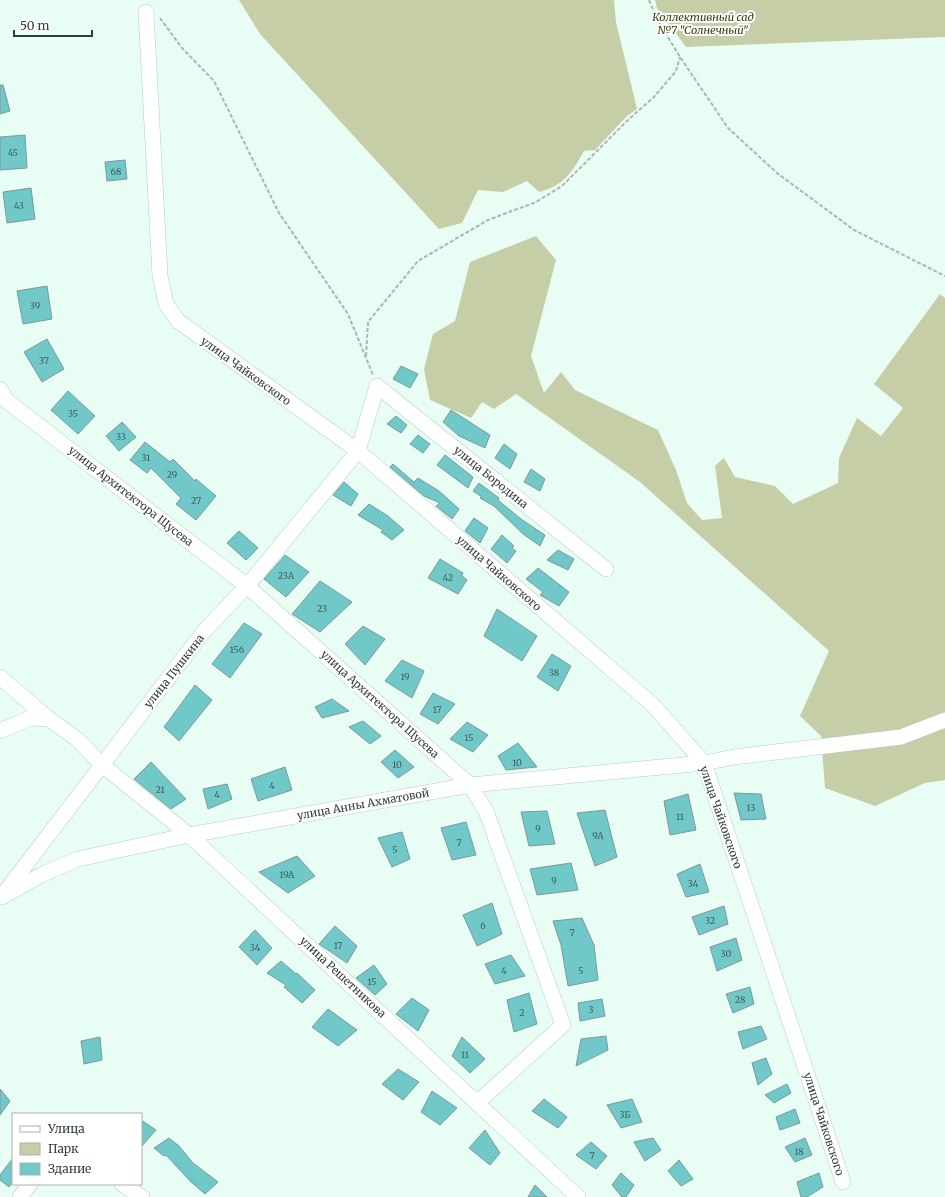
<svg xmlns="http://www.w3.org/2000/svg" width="945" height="1197" viewBox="0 0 945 1197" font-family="Merriweather,serif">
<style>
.green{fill:#c6cea8}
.building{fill:#70c8c8;stroke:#7c9998}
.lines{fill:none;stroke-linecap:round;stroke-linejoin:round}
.minor-casing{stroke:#b3cec3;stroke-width:16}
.path{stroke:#a6b9b1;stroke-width:2;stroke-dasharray:4 2;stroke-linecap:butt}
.minor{stroke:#fff;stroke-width:15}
.labels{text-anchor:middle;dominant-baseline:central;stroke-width:4;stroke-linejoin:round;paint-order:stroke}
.number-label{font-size:9px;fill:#42605e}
.park-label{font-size:11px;font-style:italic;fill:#363d0c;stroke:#fff}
.street-label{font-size:11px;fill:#333e3a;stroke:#fff}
</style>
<rect width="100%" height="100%" fill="#e8fef5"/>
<!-- green -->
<g class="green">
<path d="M239,0H614L616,22L637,109L627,116L595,150L584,151C572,173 563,186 539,192L527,181L503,192L478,190L462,223L439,229L260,34Z"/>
<path d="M655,0H945V37L686,47L657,8Z"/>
<path d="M536,236L556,260L531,356L544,393L561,372L575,390L658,430L676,470L687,503L702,520L722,518L715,466L724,458L735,477L775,486L793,504L838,483L839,458L857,418L881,436L903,408L874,384L940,294L945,298V780L925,783L875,806L825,788L821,736L800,716L829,651L640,482L516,394L494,409L482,402L471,418L430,400L424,369L433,334L455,321L470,262Z"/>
</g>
<!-- building -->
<g class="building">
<path d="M0,85H3L10,111L0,114Z"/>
<path d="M25,135L27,168L0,170V137Z"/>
<path d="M125,160L127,179L107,181L105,162Z"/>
<path d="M31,188L35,219L7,223L3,192Z"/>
<path d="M47,286L52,319L23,324L17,291Z"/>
<path d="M47,339L64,369L42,382L24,352Z"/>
<path d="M401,366L418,374L410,388L393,379Z"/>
<path d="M68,391L95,416L78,434L51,410Z"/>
<path d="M451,410L490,435L485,448L459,436L443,422Z"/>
<path d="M396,416L407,425L401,433L387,424Z"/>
<path d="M122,422L136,437L119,451L106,436Z"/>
<path d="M418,435L430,444L423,453L410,444Z"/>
<path d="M145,442L170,462L173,459L195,481L196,479L216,496L196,520L176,504L181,498L151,468L147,473L130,460Z"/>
<path d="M504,444L517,454L510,469L495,458Z"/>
<path d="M445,455L473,477L468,488L437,465Z"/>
<path d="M393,464L414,482L418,478L439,491L459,509L452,519L436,506L440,503L424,496L390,467Z"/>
<path d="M531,469L545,479L540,491L524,482Z"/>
<path d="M344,482L358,494L351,506L333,495Z"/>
<path d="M479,483L499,498L498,500L521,519L545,535L540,546L523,534L494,506L480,498L482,497L473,491Z"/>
<path d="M369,504L388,516L404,530L392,540L381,532L383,530L358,515Z"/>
<path d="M474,518L488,528L480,543L465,531Z"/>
<path d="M239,531L258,548L246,560L227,543Z"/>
<path d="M502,535L514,546L512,548L516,551L507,563L491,549Z"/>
<path d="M558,550L574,559L568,570L547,560Z"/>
<path d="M285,555L309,572L286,597L264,579Z"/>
<path d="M440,559L463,573L462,576L467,580L458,594L428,578Z"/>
<path d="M538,568L569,592L559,606L540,595L543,592L526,579Z"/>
<path d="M320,581L352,602L320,632L292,614Z"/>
<path d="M497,609L537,636L522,661L484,636Z"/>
<path d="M244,623L262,634L230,678L212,664Z"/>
<path d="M363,626L385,639L365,665L345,644Z"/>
<path d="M552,654L571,666L558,691L537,677Z"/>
<path d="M402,660L424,671L412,698L385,681Z"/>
<path d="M195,685L212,700L179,741L164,727Z"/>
<path d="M433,693L455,704L438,724L420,714Z"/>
<path d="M332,699L349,711L322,718L315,707Z"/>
<path d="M363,721L381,736L370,744L349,727Z"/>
<path d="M467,722L488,735L473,752L450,739Z"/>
<path d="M518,743L537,767L506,770L498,756Z"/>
<path d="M395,750L414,767L398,778L381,762Z"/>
<path d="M151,762L186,799L171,809L134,779Z"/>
<path d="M285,767L292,790L258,801L251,779Z"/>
<path d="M227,784L232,799L208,809L203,789Z"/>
<path d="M734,793L761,794L766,819L741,820Z"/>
<path d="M688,794L696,830L670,835L664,801Z"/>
<path d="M605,810L617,857L595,866L577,813Z"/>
<path d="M547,811L555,844L529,846L521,812Z"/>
<path d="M466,822L476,855L452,860L441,828Z"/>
<path d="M402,832L410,859L392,867L378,838Z"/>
<path d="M297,856L315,876L288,893L259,872Z"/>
<path d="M571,863L578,890L537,895L530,869Z"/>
<path d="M700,864L709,892L686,897L677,874Z"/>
<path d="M492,903L502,934L477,946L463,915Z"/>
<path d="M724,906L728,924L699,935L692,917Z"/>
<path d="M582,918L594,945L598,980L568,986L561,945L553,921Z"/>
<path d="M335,926L357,946L347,963L319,944Z"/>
<path d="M255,930L272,948L257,965L239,947Z"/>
<path d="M736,938L742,960L717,971L710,947Z"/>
<path d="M511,955L525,976L495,984L485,964Z"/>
<path d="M281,961L296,974L297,973L315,990L302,1003L284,987L286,985L267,973Z"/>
<path d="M374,965L387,984L375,995L356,978Z"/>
<path d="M750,987L754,1004L733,1013L726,994Z"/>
<path d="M529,993L537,1024L514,1032L507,1000Z"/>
<path d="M412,998L429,1010L418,1031L396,1014Z"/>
<path d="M602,999L605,1016L580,1021L578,1003Z"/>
<path d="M328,1009L357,1030L338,1046L312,1027Z"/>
<path d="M761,1026L767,1039L743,1049L738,1032Z"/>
<path d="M606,1036L608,1050L576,1066L581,1039Z"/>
<path d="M100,1037L102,1060L84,1064L81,1041Z"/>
<path d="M462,1037L485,1059L470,1073L452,1056Z"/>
<path d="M766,1058L772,1074L758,1085L752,1063Z"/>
<path d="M398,1069L419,1082L403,1100L382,1084Z"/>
<path d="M787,1084L791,1093L774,1103L765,1095Z"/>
<path d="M0,1089L10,1101L0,1115Z"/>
<path d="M432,1091L457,1108L440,1125L421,1112Z"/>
<path d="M544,1099L567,1117L558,1128L532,1111Z"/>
<path d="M632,1099L642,1122L621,1128L607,1105Z"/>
<path d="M795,1109L800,1123L780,1130L776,1117Z"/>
<path d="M141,1120L156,1130L141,1147Z"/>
<path d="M485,1130L500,1153L490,1165L469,1148Z"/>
<path d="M169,1138L179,1146L193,1163L218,1182L205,1194L191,1182L166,1155L164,1156L154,1148Z"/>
<path d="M653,1138L661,1150L645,1161L634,1142Z"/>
<path d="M805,1138L812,1155L795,1162L785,1147Z"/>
<path d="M591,1142L607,1156L596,1169L576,1155Z"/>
<path d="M13,1158V1180L9,1187L0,1180V1175Z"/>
<path d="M679,1160L693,1179L681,1186L668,1171Z"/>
<path d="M621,1173L634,1185L626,1197H622L612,1185Z"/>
<path d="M819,1173L823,1187L807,1197H801L797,1182Z"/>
<path d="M535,1185L547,1197H528Z"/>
</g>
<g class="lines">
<!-- minor casing -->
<g class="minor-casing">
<g id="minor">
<path d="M146,12L160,276L166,304L178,321L358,451L653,705L704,763L843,1182"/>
<path d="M0,389L7,401L247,586L470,785L486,811L563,1025L478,1102"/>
<path d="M0,677L49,719"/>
<path d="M0,731L30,718L49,719L77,739L102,765L189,835L578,1197"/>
<path d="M5,892L205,630L247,586L358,451L377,386L606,569"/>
<path d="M2,897L41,875L78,859L189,835L470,785L704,763L734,757L901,737L945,720"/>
<path d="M122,1184L142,1197"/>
<path d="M20,1197L30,1184"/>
</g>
</g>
<!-- path -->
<g class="path">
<path d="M649,0L657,19L680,57L728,128L777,173L854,230L945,276"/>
<path d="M160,18L182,48L214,81L279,213L348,314L373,375"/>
<path d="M366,356L368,322L418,261L488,220L536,202L562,186L629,119L654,97L676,71L680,57"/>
</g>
<!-- minor -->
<use href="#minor" class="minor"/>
</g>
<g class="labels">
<!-- number labels -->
<g class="number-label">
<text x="13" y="152">45</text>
<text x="116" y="171">68</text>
<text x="19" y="205">43</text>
<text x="35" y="305">39</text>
<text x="44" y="360">37</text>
<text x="73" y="413">35</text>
<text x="121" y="436">33</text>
<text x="146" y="457">31</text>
<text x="172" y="474">29</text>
<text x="196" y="500">27</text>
<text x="286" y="575">23А</text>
<text x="448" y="577">42</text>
<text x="322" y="608">23</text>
<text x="237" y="649">156</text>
<text x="554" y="672">38</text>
<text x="405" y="676">19</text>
<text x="437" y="709">17</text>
<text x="469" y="737">15</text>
<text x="517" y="762">10</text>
<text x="397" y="764">10</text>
<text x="272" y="785">4</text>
<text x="160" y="789">21</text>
<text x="217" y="794">4</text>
<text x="751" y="807">13</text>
<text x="680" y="816">11</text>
<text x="538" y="828">9</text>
<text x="598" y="835">9А</text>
<text x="459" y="842">7</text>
<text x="395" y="849">5</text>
<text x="287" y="874">19А</text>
<text x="554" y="880">9</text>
<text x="693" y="883">34</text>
<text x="710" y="920">32</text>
<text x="483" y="925">6</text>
<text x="572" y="932">7</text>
<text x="338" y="945">17</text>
<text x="255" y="947">34</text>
<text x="726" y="953">30</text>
<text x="504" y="970">4</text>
<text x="581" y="970">5</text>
<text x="372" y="981">15</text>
<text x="740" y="999">28</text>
<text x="591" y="1009">3</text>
<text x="522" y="1012">2</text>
<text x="465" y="1054">11</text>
<text x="625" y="1114">3Б</text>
<text x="799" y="1151">18</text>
<text x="592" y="1155">7</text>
</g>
<!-- park labels -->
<g class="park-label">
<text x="703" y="17">Коллективный сад<tspan x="703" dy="13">№7 "Солнечный"</tspan></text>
</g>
<!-- street labels -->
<g class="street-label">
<text transform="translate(246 371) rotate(36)">улица Чайковского</text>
<text transform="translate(491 477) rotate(39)">улица Бородина</text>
<text transform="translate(131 496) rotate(38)">улица Архитектора Щусева</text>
<text transform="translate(499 573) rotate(41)">улица Чайковского</text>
<text transform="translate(174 671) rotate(-52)">улица Пушкина</text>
<text transform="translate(380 704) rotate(42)">улица Архитектора Щусева</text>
<text transform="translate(363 804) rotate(-10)">улица Анны Ахматовой</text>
<text transform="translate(721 817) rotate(71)">улица Чайковского</text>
<text transform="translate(343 977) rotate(43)">улица Решетникова</text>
<text transform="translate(824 1124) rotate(72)">улица Чайковского</text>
</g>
</g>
<!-- legend -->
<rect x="12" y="1113" width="130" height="72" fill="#ffffff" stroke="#adb2b0"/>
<rect x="20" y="1126" width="20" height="6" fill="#ffffff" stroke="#adb2b0"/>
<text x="48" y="1133" font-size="12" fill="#333e3a">Улица</text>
<rect x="20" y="1143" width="20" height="12" fill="#c6cea8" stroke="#adb2b0"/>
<text x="48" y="1153" font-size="12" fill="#333e3a">Парк</text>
<rect x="20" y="1163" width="20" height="12" fill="#70c8c8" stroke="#adb2b0"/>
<text x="48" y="1173" font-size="12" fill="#333e3a">Здание</text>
<!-- scale -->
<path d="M14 30v6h78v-6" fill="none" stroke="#333e3a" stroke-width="2"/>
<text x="20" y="30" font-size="12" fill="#333e3a" stroke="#ffffff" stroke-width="3" paint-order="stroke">50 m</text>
</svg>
